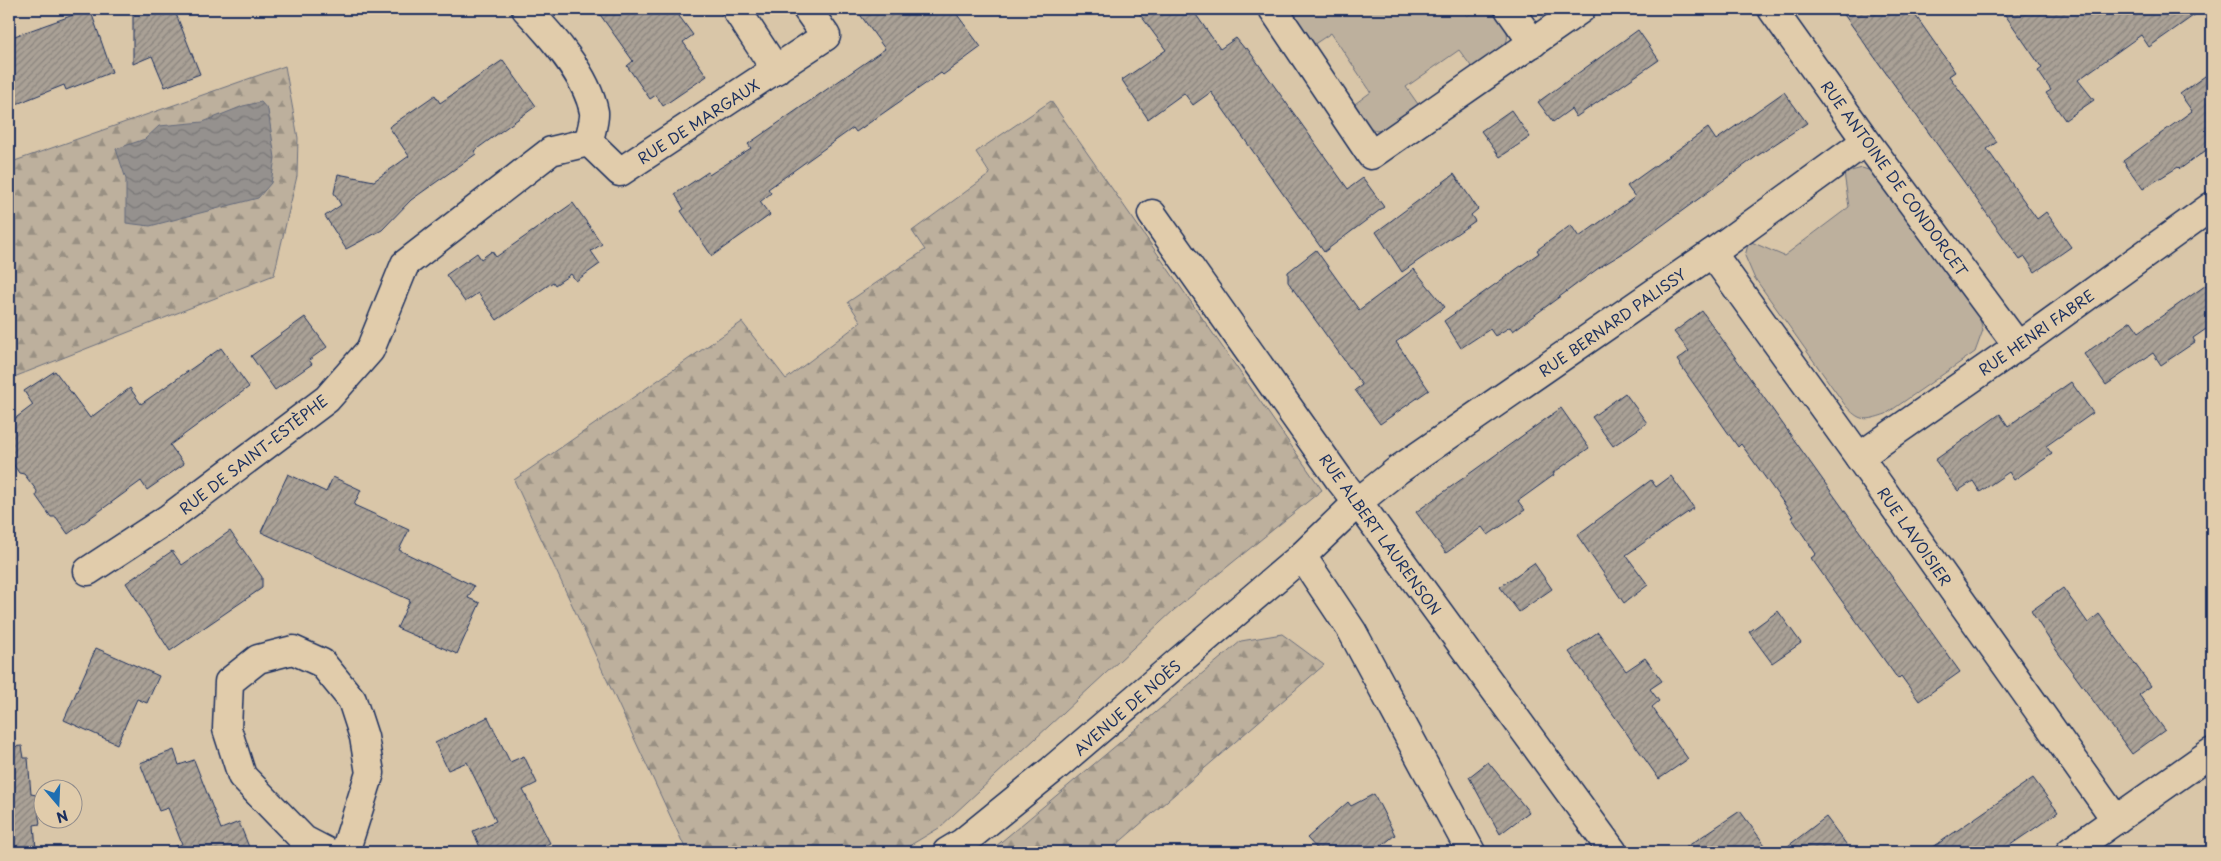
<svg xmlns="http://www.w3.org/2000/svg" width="2221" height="861" viewBox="0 0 2221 861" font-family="'Playpen Sans',sans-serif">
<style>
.green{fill:#bdb09d;stroke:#6c707e}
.forest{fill:url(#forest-firs);stroke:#6c707e}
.water{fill:url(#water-waves);stroke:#646a7b}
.building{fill:url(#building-hatch);stroke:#1b2f5e}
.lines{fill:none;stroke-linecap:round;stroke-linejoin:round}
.minor-casing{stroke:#1b2f5e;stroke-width:31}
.minor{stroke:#e1ccab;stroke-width:28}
.labels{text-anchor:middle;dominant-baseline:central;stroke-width:4.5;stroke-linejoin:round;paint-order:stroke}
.street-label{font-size:15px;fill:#1b2f5e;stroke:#e1ccab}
</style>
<defs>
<pattern id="forest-firs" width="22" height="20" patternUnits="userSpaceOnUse" patternTransform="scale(1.25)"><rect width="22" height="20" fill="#bdb09d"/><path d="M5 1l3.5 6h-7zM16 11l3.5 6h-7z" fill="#999083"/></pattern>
<pattern id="water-waves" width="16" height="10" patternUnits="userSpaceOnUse" patternTransform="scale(1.25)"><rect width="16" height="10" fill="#95918e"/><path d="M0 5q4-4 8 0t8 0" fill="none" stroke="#797777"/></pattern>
<pattern id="building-hatch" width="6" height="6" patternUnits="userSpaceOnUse" patternTransform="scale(1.25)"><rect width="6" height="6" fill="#aaa196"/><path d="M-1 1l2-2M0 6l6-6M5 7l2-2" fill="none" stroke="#8a847e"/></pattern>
</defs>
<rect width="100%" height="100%" fill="#d9c6a8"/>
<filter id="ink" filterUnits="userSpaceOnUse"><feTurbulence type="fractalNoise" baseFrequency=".02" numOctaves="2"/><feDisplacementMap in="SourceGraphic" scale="10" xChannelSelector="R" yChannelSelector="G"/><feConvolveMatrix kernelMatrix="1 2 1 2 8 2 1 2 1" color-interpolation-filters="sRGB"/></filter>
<g filter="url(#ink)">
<!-- green -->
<g class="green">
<path d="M1291,9H1461L1467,16L1478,9H1492C1496,15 1503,22 1506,29C1514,49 1487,61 1474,70L1459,50L1406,87L1420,107L1390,129L1376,131L1365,124L1352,106L1371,92L1331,33L1310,47L1292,20Z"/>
<path d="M1862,168L1875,172L1882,178L1979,316L1983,330L1975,352L1886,414C1865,421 1860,422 1845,405L1754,277L1745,256L1749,241L1784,256L1849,207L1844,173Z"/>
</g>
<!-- forest -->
<g class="forest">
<path d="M285,66L298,138L297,176L274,275L9,379V163Z"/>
<path d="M1051,101L1322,490L1174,610L939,828L899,852H687L514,480L742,322L786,379L861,322L848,302L925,250L912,231L990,174L976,152Z"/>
<path d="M1282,634L1324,665L1108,852H989L1241,641Z"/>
</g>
<!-- water -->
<path class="water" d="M261,102L268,110L275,158L271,183L258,198L150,226L126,223V179L116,149L145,139L159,126L203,122L243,106Z"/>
<!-- building -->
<g class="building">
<path d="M90,9L112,72L66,90L64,85L9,107V38Z"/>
<path d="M145,9H174L200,74L165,87L152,56L133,64V14Z"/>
<path d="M596,9H674L693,35L683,42L707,76L663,106L656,95L650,99L627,66L633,61Z"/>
<path d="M856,9H953L981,47L943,75L941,73L856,132L853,128L768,189L771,193L760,202L770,215L712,256L681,211L684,209L675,194L708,172L709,175L751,148L748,144L885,49Z"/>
<path d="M1136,9H1192L1220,49L1236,38L1245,49L1247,48L1348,189L1363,178L1384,207L1324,252L1211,92L1193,105L1184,93L1148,119L1122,80L1166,50Z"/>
<path d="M1840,9H1911L1955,72L1949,76L1997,142L1987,149L2037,219L2046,212L2071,247L2035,272L2025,257L2020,260Z"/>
<path d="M2001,9H2203L2149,47L2141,35L2078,80L2094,100L2065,120L2046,93L2051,90L2038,71L2042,68Z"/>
<path d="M1638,30L1659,60L1576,117L1571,109L1553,122L1538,102Z"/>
<path d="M503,60L536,106L474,151L476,154L411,200L382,230L346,249L325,216L341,205L334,193L338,174L374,181L409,156L389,127L435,95L440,103Z"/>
<path d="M2212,71V146L2180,169L2178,167L2143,189L2123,161L2192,111L2180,94Z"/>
<path d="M1784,92L1807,123L1757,156L1630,249L1600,267L1513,331L1510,327L1495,336L1490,329L1461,348L1444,321L1539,253L1537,250L1571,225L1579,237L1635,197L1627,186L1708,128L1716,140Z"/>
<path d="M1511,110L1530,137L1500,157L1481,131Z"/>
<path d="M1454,174L1478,209L1471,215L1475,221L1402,272L1376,232Z"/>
<path d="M573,203L602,244L591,251L600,264L576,281L571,274L555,285L553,282L497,320L478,293L465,302L446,275L477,253L481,259L492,251L496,257Z"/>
<path d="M1316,250L1359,310L1414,269L1445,307L1396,342L1429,390L1380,424L1355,390L1362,385L1288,282V272Z"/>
<path d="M2212,281V325L2193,338L2195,342L2161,365L2153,353L2106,385L2084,354L2131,321L2139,332Z"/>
<path d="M1702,311L1960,672L1919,701L1901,676L1898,679L1811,558L1816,554L1791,517L1793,516L1741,444L1738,447L1677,360L1689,351L1674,332Z"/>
<path d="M305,317L327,347L309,360L312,364L275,390L251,356Z"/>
<path d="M221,348L249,387L170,445L184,464L147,490L141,481L68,534L56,517H51L36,496L37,491L24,474L19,473L9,458V423L33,405L24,391L55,371L90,418L130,388L141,404Z"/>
<path d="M2071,382L2093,413L2046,446L2052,454L2014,480L2009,472L1980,492L1973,481L1958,491L1935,460L2000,414L2008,426Z"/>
<path d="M1625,393L1647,423L1613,446L1592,417Z"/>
<path d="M1561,408L1589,448L1553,473L1554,475L1518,501L1525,510L1488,535L1482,527L1446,553L1416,512Z"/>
<path d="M288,474L326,492L333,477L361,490L354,505L409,530L399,550L474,586L468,598L480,603L457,654L397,628L410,600L261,532Z"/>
<path d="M1671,476L1694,508L1626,555L1648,585L1624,603L1577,535L1651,480L1656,487Z"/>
<path d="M230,531L262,577V588L170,651L126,583L172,551L182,565Z"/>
<path d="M1534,563L1552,589L1519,612L1500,587Z"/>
<path d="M2063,588L2088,623L2099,614L2151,686L2139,695L2165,730L2132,754L2054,647L2031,611Z"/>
<path d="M1778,611L1801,643L1772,663L1749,632Z"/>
<path d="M1598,632L1626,671L1645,658L1662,681L1650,689L1659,701L1652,707L1688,759L1659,779L1569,652Z"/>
<path d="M96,648L159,676L147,703L137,699L117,744L64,720Z"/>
<path d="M488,717L510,762L524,756L537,783L523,790L550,843L531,852H482L473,831L496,821L467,762L448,770L435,743Z"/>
<path d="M22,746L24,758H28L31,794L36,795L40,824L34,825L36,849L9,852V747Z"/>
<path d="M174,750L179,765L194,760L221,829L239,822L251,852H166L165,850L182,844L168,808L159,811L140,763Z"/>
<path d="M1488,762L1529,812L1500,834L1469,777Z"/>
<path d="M2033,778L2058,812L2041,824L2000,852H1926Z"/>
<path d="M1374,794L1395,835L1374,852H1320L1307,838L1348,802L1351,806Z"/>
<path d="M1740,811L1770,852H1679Z"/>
<path d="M1826,817L1852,852H1780Z"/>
</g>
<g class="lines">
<!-- minor casing -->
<g class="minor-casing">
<g id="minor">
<path d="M526,9C551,35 587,75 594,112C595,121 590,133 589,142L620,172L826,36L807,9"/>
<path d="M736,9L776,70"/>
<path d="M1273,9L1371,155L1581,9"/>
<path d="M1509,9L1533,43"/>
<path d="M1772,9L1866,141L2018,346"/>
<path d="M1152,214L1339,479L1369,517L1613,852"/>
<path d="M1712,253L1859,457L2116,820"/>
<path d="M1859,457L2018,346L2212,206"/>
<path d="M1302,556L1352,631L1471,852"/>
<path d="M88,571L169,518L327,399L370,350L405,264L551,151L589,142"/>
<path d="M327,852L304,840L242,776L227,729L229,682L258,659L293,650L322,663L352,700L364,737L370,773L345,852"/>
<path d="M947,852L962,843L1052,770L1302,556L1358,502L1398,470L1712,253L1866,141"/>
<path d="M2070,852L2212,752"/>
</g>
</g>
<!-- minor -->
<use href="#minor" class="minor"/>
</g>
</g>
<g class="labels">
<!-- street labels -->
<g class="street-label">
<text transform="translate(698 121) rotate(-33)">RUE DE MARGAUX</text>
<text transform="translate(1895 178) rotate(54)">RUE ANTOINE DE CONDORCET</text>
<text transform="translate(1612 322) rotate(-35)">RUE BERNARD PALISSY</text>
<text transform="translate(2036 332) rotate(-35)">RUE HENRI FABRE</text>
<text transform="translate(253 454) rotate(-38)">RUE DE SAINT-ESTÈPHE</text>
<text transform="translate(1381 534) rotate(54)">RUE ALBERT LAURENSON</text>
<text transform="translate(1915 536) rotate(55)">RUE LAVOISIER</text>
<text transform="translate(1127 707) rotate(-41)">AVENUE DE NOÈS</text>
</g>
</g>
<!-- margin -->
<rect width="2221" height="861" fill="none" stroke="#e1ccab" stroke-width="30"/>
<rect x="15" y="15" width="2191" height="831" fill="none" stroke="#1b2f5e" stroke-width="2" filter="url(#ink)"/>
<!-- north arrow -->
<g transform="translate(58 804) rotate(161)"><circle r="24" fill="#e1ccab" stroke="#928d8c"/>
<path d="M0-4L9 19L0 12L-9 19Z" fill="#1f6fb2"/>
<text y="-8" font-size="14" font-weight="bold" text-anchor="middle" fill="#1b2f5e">N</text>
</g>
</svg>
